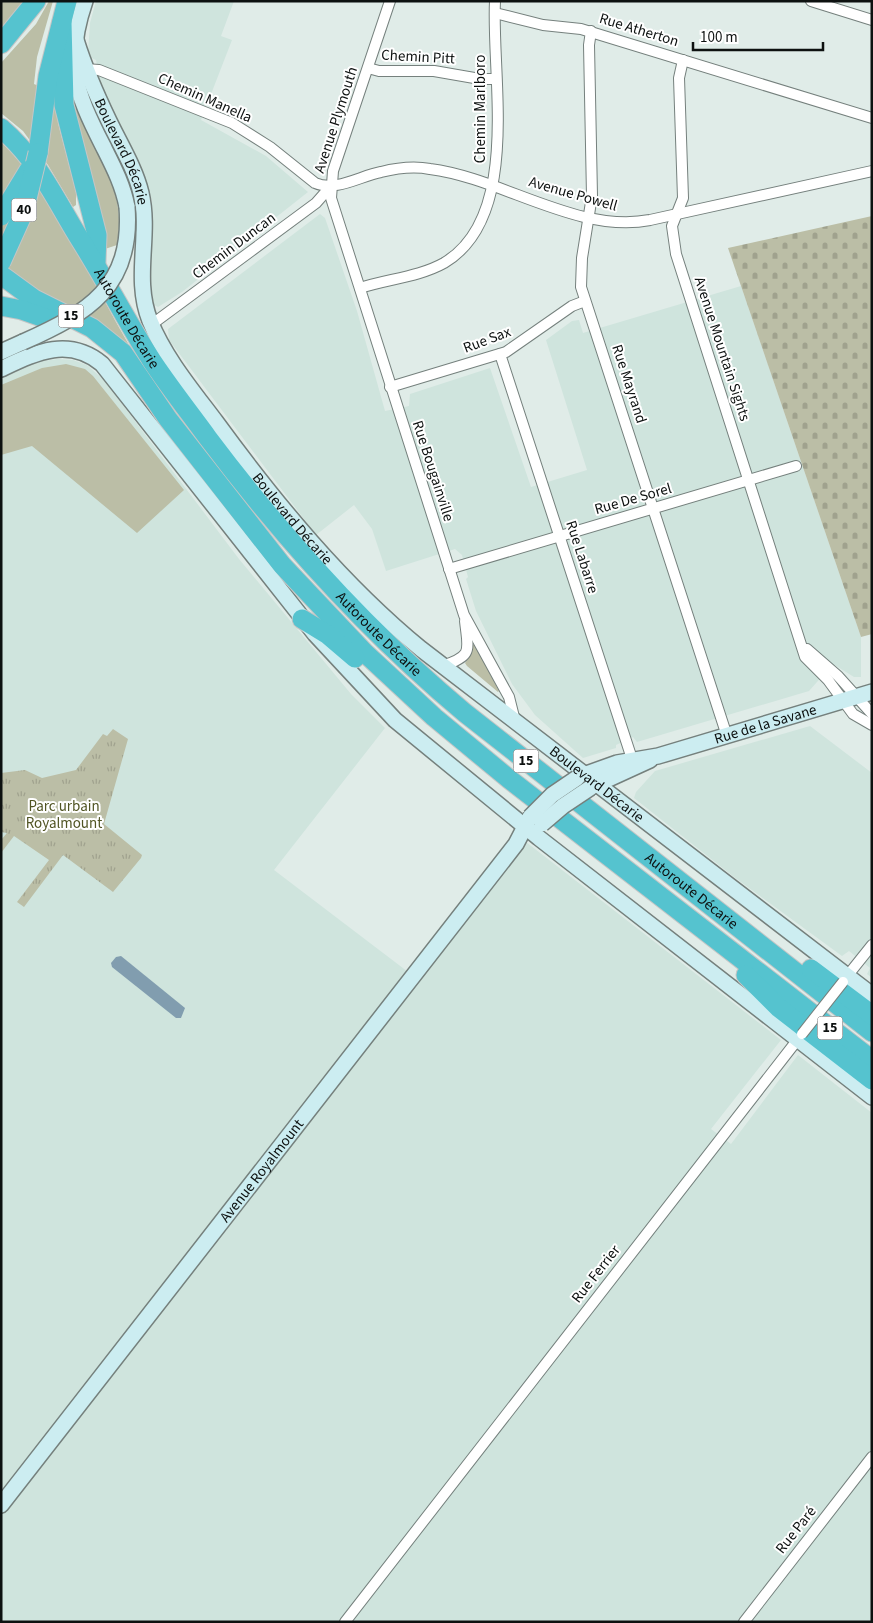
<svg xmlns="http://www.w3.org/2000/svg" width="873" height="1623" viewBox="0 0 873 1623" font-family="'Source Sans 3',sans-serif">
<style>
.built{fill:#cfe4dd}
.grass{fill:#bbbea6}
.cemetery{fill:url(#cemetery-stones)}
.park{fill:url(#park-tufts)}
.water{fill:#819daf}
.lines{fill:none;stroke-linecap:round;stroke-linejoin:round}
.street-casing{stroke:#75807d;stroke-width:12}
.secondary-casing{stroke:#75807d;stroke-width:18}
.highway-casing{stroke:#c5c6c6;stroke-width:21}
.street{stroke:#fff;stroke-width:10}
.secondary{stroke:#ccedf1;stroke-width:15}
.highway{stroke:#55c3cf;stroke-width:19}
.street-bridge-casing{stroke:#75807d;stroke-width:12;stroke-linecap:butt}
.secondary-bridge-casing{stroke:#75807d;stroke-width:18;stroke-linecap:butt}
.highway-bridge-casing{stroke:#c5c6c6;stroke-width:21;stroke-linecap:butt}
.street-bridge{stroke:#fff;stroke-width:10}
.secondary-bridge{stroke:#ccedf1;stroke-width:15}
.highway-bridge{stroke:#55c3cf;stroke-width:19}
.labels{text-anchor:middle;dominant-baseline:central;stroke-width:4;stroke-linejoin:round;paint-order:stroke}
.shield{fill:#fff;stroke:#565858;stroke-width:1}
.shield-label{font-size:14px;font-weight:bold;fill:#0d1110}
.street-label{font-size:15px;fill:#0d1110;stroke:#fff}
.park-label{font-size:15px;fill:#505423;stroke:#fff}
</style>
<defs>
<pattern id="cemetery-stones" width="16" height="16" patternUnits="userSpaceOnUse" patternTransform="scale(1.25)"><rect width="16" height="16" fill="#bbbea6"/><path d="M2 7V4a2 2 0 0 1 4 0v3zM10 15v-3a2 2 0 0 1 4 0v3z" fill="#a0a28e"/></pattern>
<pattern id="park-tufts" width="24" height="20" patternUnits="userSpaceOnUse" patternTransform="scale(1.25)"><rect width="24" height="20" fill="#bbbea6"/><path d="M3 7l-1-3M5 7V3M7 7l1-3M15 17l-1-3M17 17v-4M19 17l1-3" fill="none" stroke="#a0a28e"/></pattern>
</defs>
<rect width="100%" height="100%" fill="#e0ece8"/>
<!-- built -->
<g class="built">
<path d="M96,1H234L221,36L232,40L201,120L266,156L308,192L182,292L158,307L154,305L150,283L152,200L140,169L101,87L96,60L89,57L88,53L90,23Z"/>
<path d="M320,214L325,218L357,311L385,411L409,406L410,394L490,368L531,487L587,470L546,340L572,321L579,320L583,333L741,286L861,637V677H854L833,664L809,691L637,742L633,737L616,745V748L583,758L535,715L512,684L476,611L466,579L468,577L462,555L455,549L386,571L372,529L354,505L316,535L169,340L168,329Z"/>
<path d="M58,359L73,360L87,365L104,380L239,559L351,694L385,728L274,870L416,978L526,842L781,1040L711,1129L731,1144L798,1055L872,1113V1622H1V379L36,362Z"/>
<path d="M810,726L872,773V978L867,974L870,968L849,951L842,956L734,877L634,798L636,792L655,771Z"/>
</g>
<!-- grass -->
<g class="grass">
<path d="M1,1H24L1,28Z"/>
<path d="M49,1H53L37,57L34,84L56,93L58,123L76,192V205L73,207L48,165L23,131L1,113V63L36,24Z"/>
<path d="M69,90C87,145 129,183 117,245L105,249Z"/>
<path d="M1,142C58,198 89,277 129,345L126,348L1,267Z"/>
<path d="M66,364L85,369L93,376L184,490L137,533L32,446L1,455V385L42,368Z"/>
<path d="M473,645H475L499,691L498,692L467,666L465,663L471,655Z"/>
</g>
<!-- cemetery -->
<path class="cemetery" d="M872,216V634L861,637L728,248Z"/>
<!-- park -->
<path class="park" d="M113,729L128,739L104,824L142,855L141,858L113,892L63,855L24,907L17,902L49,860L14,836L1,853V840L7,833L1,832V773L25,770L42,778L76,770L103,734L107,736Z"/>
<!-- water -->
<path class="water" d="M121,956L185,1008L181,1018H176L112,967L111,963L116,957Z"/>
<g class="lines">
<!-- street casing -->
<g class="street-casing">
<g id="street">
<path d="M390,1L333,171L331,198L464,615L509,697L515,721"/>
<path d="M811,1L872,20"/>
<path d="M495,13L543,25L581,29L872,118"/>
<path d="M591,31L589,45L592,196L582,258L581,287L727,736"/>
<path d="M683,60L679,78L683,198L672,226L676,254L805,657L828,680L853,714L872,725"/>
<path d="M368,68L379,71H434L480,79H496"/>
<path d="M85,69L99,70L232,123L270,147L315,183C336,192 360,176 381,172C397,168 414,166 430,169C502,178 577,234 650,220L872,171"/>
<path d="M360,288C387,279 419,277 444,263C522,217 491,76 495,1"/>
<path d="M151,325L316,203L331,186"/>
<path d="M500,354L634,765"/>
<path d="M390,387L506,352L572,306L585,301"/>
<path d="M449,569L796,466"/>
<path d="M807,649L838,676L872,714"/>
<path d="M442,666C474,656 468,650 465,621"/>
<path d="M844,980L872,945"/>
<path d="M345,1622L802,1034"/>
<path d="M744,1622L872,1457"/>
</g>
</g>
<!-- secondary casing -->
<g class="secondary-casing">
<g id="secondary">
<path d="M85,1C64,62 75,91 103,146C113,166 123,185 127,207"/>
<path id="s1" d="M76,40C85,69 96,94 109,121C120,144 135,168 141,193C151,236 133,278 150,321C165,358 192,390 216,422C276,504 342,584 421,649L872,995"/>
<path d="M1,352L23,342"/>
<path d="M1,369C35,353 68,336 102,364L315,634L395,720L539,838L872,1097"/>
<path id="s2" d="M578,777L617,763L658,756L872,692"/>
<path d="M591,787L650,760"/>
<path id="s3" d="M1,1505L516,844L529,819"/>
</g>
</g>
<!-- highway casing -->
<g class="highway-casing">
<g id="highway">
<path d="M62,22L64,105L97,235L96,262"/>
<path d="M1,44L36,1"/>
<path id="s4" d="M1,128C39,161 55,199 81,241C106,281 127,322 152,361C170,388 189,412 208,438C284,539 368,632 465,713L872,1032"/>
<path d="M38,153L48,76L67,1"/>
<path d="M1,275L34,299L92,328L123,353L168,419L282,565L365,653L434,717L509,779L872,1060"/>
<path d="M1,306L22,310L53,321"/>
<path d="M302,619L328,635L355,658"/>
<path d="M811,969L872,1015"/>
<path d="M746,975L779,1008L872,1080"/>
</g>
</g>
<!-- street -->
<use href="#street" class="street"/>
<!-- secondary -->
<use href="#secondary" class="secondary"/>
<!-- highway -->
<use href="#highway" class="highway"/>
<!-- street-bridge casing -->
<g class="street-bridge-casing">
<path id="street-bridge" d="M802,1034L843,982"/>
</g>
<!-- secondary-bridge casing -->
<g class="secondary-bridge-casing">
<g id="secondary-bridge">
<path d="M23,342C88,313 133,287 127,207"/>
<path d="M530,817L552,795L577,778"/>
<path d="M542,824L563,806L590,788"/>
</g>
</g>
<!-- highway-bridge casing -->
<g class="highway-bridge-casing">
<g id="highway-bridge">
<path d="M1,216L29,170"/>
<path d="M1,262L24,211L38,153"/>
</g>
</g>
<!-- street-bridge -->
<use href="#street-bridge" class="street-bridge"/>
<!-- secondary-bridge -->
<use href="#secondary-bridge" class="secondary-bridge"/>
<!-- highway-bridge -->
<use href="#highway-bridge" class="highway-bridge"/>
</g>
<g class="labels">
<!-- shield labels -->
<g class="shield">
<rect x="11.5" y="198.5" width="25" height="23" rx="4"/>
<rect x="58.5" y="304.5" width="25" height="23" rx="4"/>
<rect x="513.5" y="749.5" width="25" height="23" rx="4"/>
<rect x="817.5" y="1016.5" width="25" height="23" rx="4"/>
</g>
<g class="shield-label">
<text x="24" y="210">40</text>
<text x="71" y="316">15</text>
<text x="526" y="761">15</text>
<text x="830" y="1028">15</text>
</g>
<!-- street labels -->
<g class="street-label">
<text transform="translate(639 30) rotate(17)">Rue Atherton</text>
<text transform="translate(418 57) rotate(3)">Chemin Pitt</text>
<text transform="translate(205 98) rotate(24)">Chemin Manella</text>
<text transform="translate(480 109) rotate(-90)">Chemin Marlboro</text>
<text transform="translate(336 120) rotate(-72)">Avenue Plymouth</text>
<text stroke="none"><textPath href="#s1" startOffset="121">Boulevard Décarie</textPath></text>
<text transform="translate(573 194) rotate(16)">Avenue Powell</text>
<text transform="translate(234 246) rotate(-37)">Chemin Duncan</text>
<text stroke="none"><textPath href="#s4" startOffset="229">Autoroute Décarie</textPath></text>
<text transform="translate(487 340) rotate(-21)">Rue Sax</text>
<text transform="translate(722 349) rotate(72)">Avenue Mountain Sights</text>
<text transform="translate(629 384) rotate(72)">Rue Mayrand</text>
<text transform="translate(433 471) rotate(72)">Rue Bougainville</text>
<text transform="translate(633 499) rotate(-16)">Rue De Sorel</text>
<text stroke="none"><textPath href="#s1" startOffset="540">Boulevard Décarie</textPath></text>
<text transform="translate(582 557) rotate(72)">Rue Labarre</text>
<text stroke="none"><textPath href="#s4" startOffset="634">Autoroute Décarie</textPath></text>
<text stroke="none"><textPath href="#s2" startOffset="195">Rue de la Savane</textPath></text>
<text stroke="none"><textPath href="#s1" startOffset="945">Boulevard Décarie</textPath></text>
<text stroke="none"><textPath href="#s4" startOffset="1039">Autoroute Décarie</textPath></text>
<text stroke="none"><textPath href="#s3" startOffset="424">Avenue Royalmount</textPath></text>
<text transform="translate(596 1274) rotate(-52)">Rue Ferrier</text>
<text transform="translate(796 1530) rotate(-52)">Rue Paré</text>
</g>
<!-- park labels -->
<g class="park-label">
<text x="64" y="806">Parc urbain<tspan x="64" dy="17">Royalmount</tspan></text>
</g>
</g>
<!-- border -->
<rect width="873" height="1623" fill="none" stroke="#0d1110" stroke-width="5"/>
<!-- scale -->
<path d="M693 42v8h130v-8" fill="none" stroke="#0d1110" stroke-width="2.5"/>
<text x="700" y="42" font-size="15" fill="#0d1110" stroke="#ffffff" stroke-width="4" paint-order="stroke">100 m</text>
</svg>
